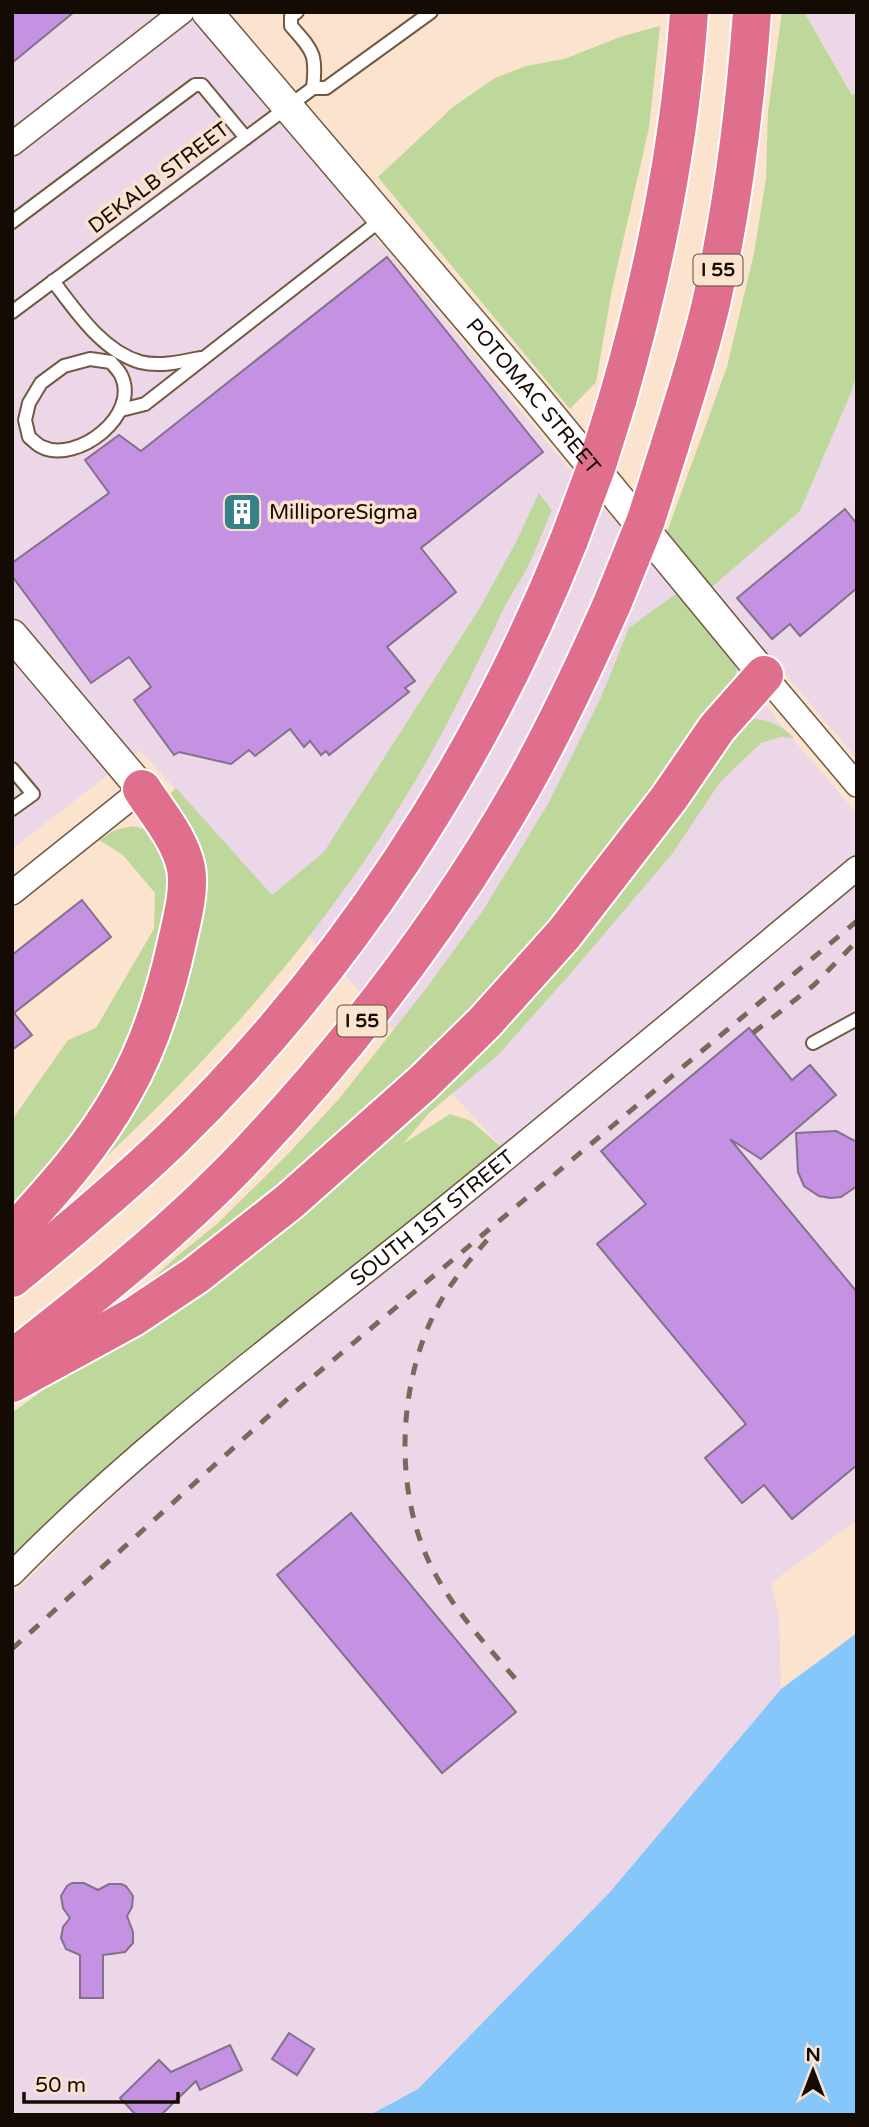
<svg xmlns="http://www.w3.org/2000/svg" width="869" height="2127" viewBox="0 0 869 2127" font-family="'Varela Round',sans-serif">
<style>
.industrial{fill:#ebd7e7}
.green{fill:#bed79b}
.water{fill:#85c6fb}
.building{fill:#c592e3;stroke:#82708c;stroke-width:2}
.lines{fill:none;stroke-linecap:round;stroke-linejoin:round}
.service-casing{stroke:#725942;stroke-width:16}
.minor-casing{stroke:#725942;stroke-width:26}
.tertiary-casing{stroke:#725942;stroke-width:33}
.motorway-casing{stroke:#fff;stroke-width:42}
.service{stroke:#fff;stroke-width:12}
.minor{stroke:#fff;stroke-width:23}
.tertiary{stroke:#fff;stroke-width:30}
.motorway{stroke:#e06f8d;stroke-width:38}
.rail{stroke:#78695c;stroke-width:5;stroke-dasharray:12 12;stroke-linecap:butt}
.motorway-bridge-casing{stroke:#fff;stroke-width:42;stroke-linecap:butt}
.motorway-bridge{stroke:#e06f8d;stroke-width:38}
.labels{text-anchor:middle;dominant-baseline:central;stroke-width:7;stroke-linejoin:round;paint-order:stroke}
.shield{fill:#fbe3ce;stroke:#594c41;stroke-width:2}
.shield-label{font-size:19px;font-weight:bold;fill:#140b04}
.street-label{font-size:21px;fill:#140b04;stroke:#fbe3ce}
.poi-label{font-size:21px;fill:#140b04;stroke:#fbe3ce;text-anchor:start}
</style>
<rect width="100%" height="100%" fill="#fbe3ce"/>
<!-- industrial -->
<g class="industrial">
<path d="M12,12H188L565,464L677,593L734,663L781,725L857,814V1520L771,1583L779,1617L781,1689L610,1892L418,2089L370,2115H12V1594L173,1439L513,1166L501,1147L140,750L12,849Z"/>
<path d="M804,12H857V93L853,95Z"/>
<path d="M857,373V759L712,587L800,511L851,393Z"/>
</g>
<!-- green -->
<g class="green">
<path d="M782,12H804L852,95L857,93V373L851,393L800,511L712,587L667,532L727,367L754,253L766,179L768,112Z"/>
<path d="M660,26L649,128L612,289L596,382L570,409L378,177L453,107L495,78L526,66L564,59L623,36Z"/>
<path d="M539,493L552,510C544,528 537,547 529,564C521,580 511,594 503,610C479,660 456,709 429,757C333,928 199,1076 52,1206L177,976L166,803L170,794L176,788L272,895L324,852L481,606L515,544Z"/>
<path d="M677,593L734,663L737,670L733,681L662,789L467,1021L232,1232L131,1299L176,1257L217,1224L287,1155L339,1099L425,990L484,909L548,804L602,695L629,628Z"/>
<path d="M746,719C768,719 778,723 794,738L780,737L761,743L720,782L672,854L571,973L497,1056L429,1113L403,1144L450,1114L471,1121L501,1147L156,1425L12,1559V1413L93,1353L283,1219Z"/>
<path d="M133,826L151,831L166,844L174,916L115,1086L12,1223V1120L68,1040L96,1028L154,929L155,893L123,855L99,840L115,830Z"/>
</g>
<!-- water -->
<path class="water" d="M857,1633V2115H370L418,2089L610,1892L781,1689Z"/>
<!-- building -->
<g class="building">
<path d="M12,12H74L12,63Z"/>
<path d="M387,257L543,452L421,548L456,592L387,647L415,681L405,688L409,692L329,755L326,751L321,755L310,741L304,747L290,729L255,756L249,750L231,764L179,752L174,755L134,700L151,687L129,657L91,683L12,576V563L109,493L85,460L119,435L141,451Z"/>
<path d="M845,509L857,524V588L800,636L790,624L772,639L737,598Z"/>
<path d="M82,900L111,937L14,1013L32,1035L12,1050V955Z"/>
<path d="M749,1028L792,1080L810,1065L836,1095L761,1159L730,1139L857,1292V1465L792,1519L764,1485L742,1503L705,1458L746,1424L597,1244L646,1204L601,1151Z"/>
<path d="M836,1131L857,1142V1186L841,1197L830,1198L819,1196L804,1186L798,1172L796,1133Z"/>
<path d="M351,1513L516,1712L442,1773L277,1575Z"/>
<path d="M72,1883H84L98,1890L109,1884H121L126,1886L133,1896L132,1907L127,1916L133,1932V1943L125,1952L103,1955V1998H80V1955L66,1949L61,1938L63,1927L70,1918L63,1908L61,1896L67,1886Z"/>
<path d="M289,2033L314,2049L297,2075L272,2059Z"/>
<path d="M230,2045L242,2070L200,2090L196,2081L161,2115H136L120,2098L159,2060L171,2072Z"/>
</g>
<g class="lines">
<!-- service casing -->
<g class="service-casing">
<g id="service">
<path d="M297,12L291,16V26C313,51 317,54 313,88"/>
<path d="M12,222L195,85H202L246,138"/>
<path d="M53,281C76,311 102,351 140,362C159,367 181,362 200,358"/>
<path d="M12,312L313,88H326L431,12"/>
<path d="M90,359L111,362C114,366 119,371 121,375C141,415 77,464 42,447C37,445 33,440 29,437L25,420L29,403L41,383L64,366Z"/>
<path d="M121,410L145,404L382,219"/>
<path d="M12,769L33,794L12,809"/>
<path d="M813,1043L857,1019"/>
</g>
</g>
<!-- minor casing -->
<g class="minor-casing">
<g id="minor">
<path d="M12,144L182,12"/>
<path d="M764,675L857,785"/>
<path d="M12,893L142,789"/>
<path id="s1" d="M12,1574C135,1448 276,1343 413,1234C562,1114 709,991 857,868"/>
</g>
</g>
<!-- tertiary casing -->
<g class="tertiary-casing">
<g id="tertiary">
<path id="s2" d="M207,12L536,398L764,675"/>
<path d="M12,635L142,789"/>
</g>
</g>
<!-- motorway casing -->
<g class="motorway-casing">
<g id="motorway">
<path d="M617,401C654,273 680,145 689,12"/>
<path d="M669,448C684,399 701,349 712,299C733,205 745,108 752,12"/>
<path d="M12,1235C53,1190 94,1145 123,1092C149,1047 166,992 177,942C182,919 190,891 186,868C180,839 158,814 142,789"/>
<path d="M12,1278C67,1233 121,1188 172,1139C344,972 480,763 569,540"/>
<path d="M12,1359C94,1295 176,1230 248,1154C352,1043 446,921 521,789C555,729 584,667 612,604"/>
<path d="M12,1383L133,1317L196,1275L290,1201L424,1082L485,1022L564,934L669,798L717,728L764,675"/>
</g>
</g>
<!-- service -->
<use href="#service" class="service"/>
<!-- minor -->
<use href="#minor" class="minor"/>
<!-- tertiary -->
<use href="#tertiary" class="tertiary"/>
<!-- motorway -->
<use href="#motorway" class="motorway"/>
<!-- rail -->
<g class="rail">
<path d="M753,1033L814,985L857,941"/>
<path d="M487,1240C469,1261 450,1283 437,1308C398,1383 393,1489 431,1566C453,1610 488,1647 520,1684"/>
<path d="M12,1649L295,1392L857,921"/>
</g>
<!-- motorway-bridge casing -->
<g class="motorway-bridge-casing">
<g id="motorway-bridge">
<path d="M569,540L597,465L617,401"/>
<path d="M612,604L646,520L669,448"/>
</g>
</g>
<!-- motorway-bridge -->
<use href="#motorway-bridge" class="motorway-bridge"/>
</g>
<!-- icons -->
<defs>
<g id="building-square" transform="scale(2.0125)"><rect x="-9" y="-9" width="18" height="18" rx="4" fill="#378086" stroke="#fbe3ce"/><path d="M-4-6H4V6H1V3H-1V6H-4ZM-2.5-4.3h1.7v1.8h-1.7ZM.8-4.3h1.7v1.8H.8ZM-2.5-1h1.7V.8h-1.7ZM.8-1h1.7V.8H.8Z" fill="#fff"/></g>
</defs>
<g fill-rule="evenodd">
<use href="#building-square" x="242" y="512"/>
</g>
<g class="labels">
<!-- shield labels -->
<g class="shield">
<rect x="693.5" y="254.5" width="49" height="31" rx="5"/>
<rect x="337.5" y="1005.5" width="49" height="31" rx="5"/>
</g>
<g class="shield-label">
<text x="718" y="270">I 55</text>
<text x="362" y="1021">I 55</text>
</g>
<!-- street labels -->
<g class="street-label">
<text transform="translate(159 178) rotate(-37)">DEKALB STREET</text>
<text stroke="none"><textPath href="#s2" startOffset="504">POTOMAC STREET</textPath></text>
<text stroke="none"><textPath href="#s1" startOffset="551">SOUTH 1ST STREET</textPath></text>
</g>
<!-- poi labels -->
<g class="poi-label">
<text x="269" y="512">MilliporeSigma</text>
</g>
</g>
<!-- border -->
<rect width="869" height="2127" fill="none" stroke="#140b04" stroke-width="28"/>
<!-- north arrow -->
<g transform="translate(813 2071)" stroke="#fbe3ce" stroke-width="5" paint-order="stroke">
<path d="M0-5L12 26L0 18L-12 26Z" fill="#140b04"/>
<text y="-10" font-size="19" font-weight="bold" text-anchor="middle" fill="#140b04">N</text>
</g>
<!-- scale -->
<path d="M24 2092v10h154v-10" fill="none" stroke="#140b04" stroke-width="3.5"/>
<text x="35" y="2092" font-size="21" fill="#140b04" stroke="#fbe3ce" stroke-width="5" paint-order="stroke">50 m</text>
</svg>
